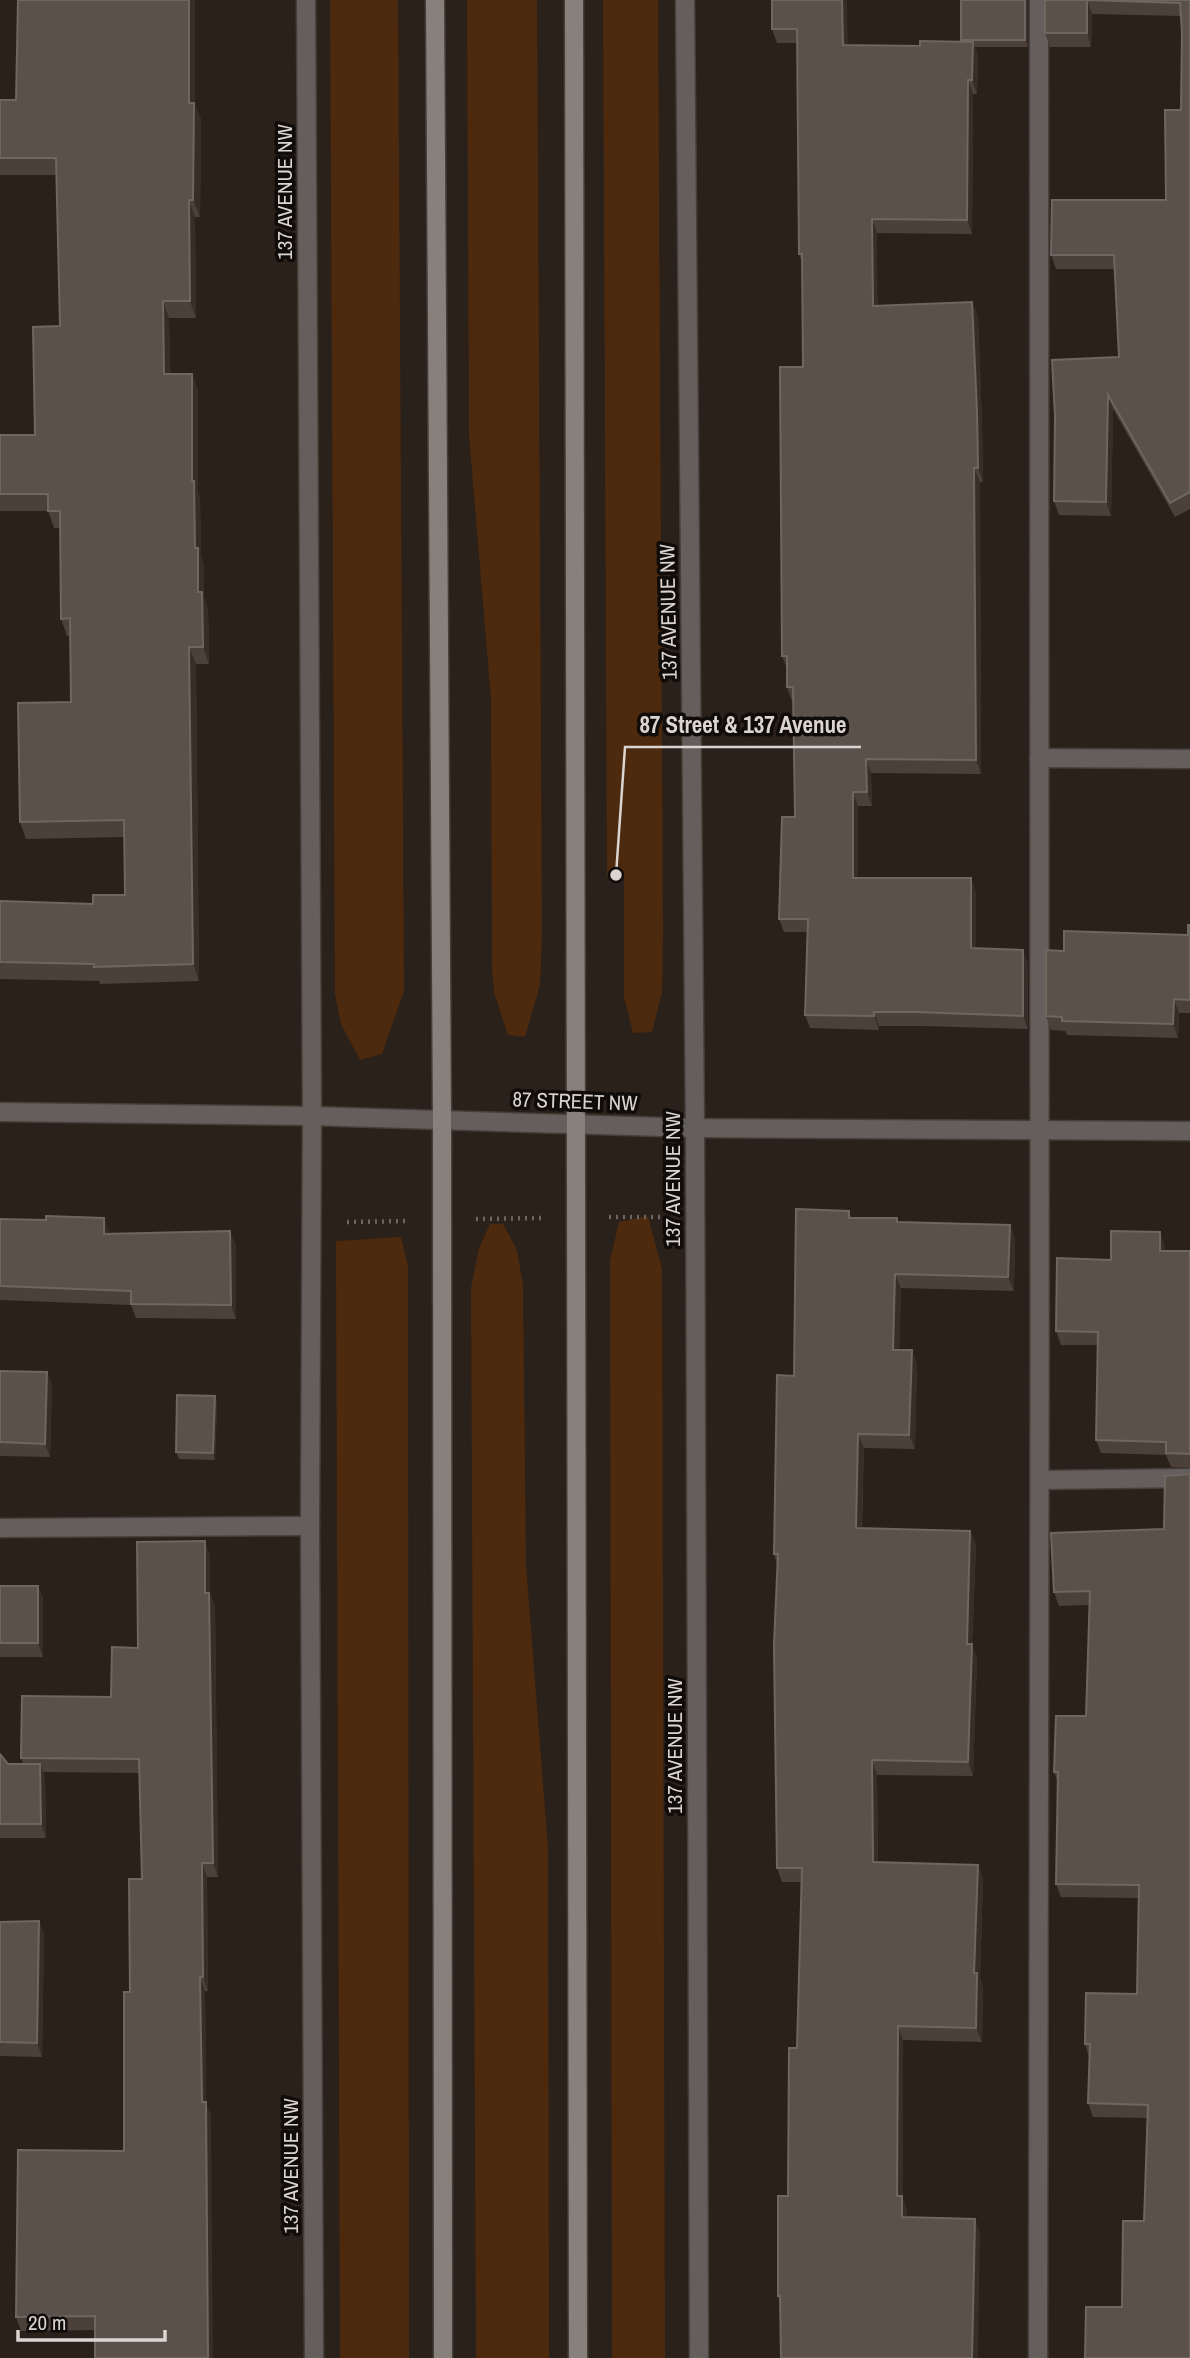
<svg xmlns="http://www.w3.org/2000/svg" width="1190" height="2358" viewBox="0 0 1190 2358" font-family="'Archivo Narrow',sans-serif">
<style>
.green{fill:#4d290d}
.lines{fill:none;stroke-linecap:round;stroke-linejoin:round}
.service-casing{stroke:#463e38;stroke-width:21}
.minor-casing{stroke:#463e38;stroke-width:21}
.tertiary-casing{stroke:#463e38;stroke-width:21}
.secondary-casing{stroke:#463e38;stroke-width:21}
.path{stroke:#6d6560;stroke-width:4.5;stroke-dasharray:2 5;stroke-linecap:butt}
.service{stroke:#645f5c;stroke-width:18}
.minor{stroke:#645f5c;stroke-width:18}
.tertiary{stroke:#645f5c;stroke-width:18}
.secondary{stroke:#88807b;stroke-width:18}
.wall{fill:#4b413a}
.shaded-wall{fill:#372e27}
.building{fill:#5a514b;stroke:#6e6660;stroke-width:2}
.labels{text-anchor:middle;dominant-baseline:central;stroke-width:7;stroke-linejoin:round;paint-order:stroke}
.street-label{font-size:21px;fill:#dbd5d1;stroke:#100c09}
.leader{fill:none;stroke:#dbd5d1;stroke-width:2.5}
.callout-dot{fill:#dbd5d1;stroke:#100c09;stroke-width:2.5}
.callout-label{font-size:23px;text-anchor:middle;font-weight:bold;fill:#dbd5d1;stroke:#100c09;stroke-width:7;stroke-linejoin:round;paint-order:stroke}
</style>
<rect width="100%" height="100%" fill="#2a211b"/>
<!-- green -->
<g class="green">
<path d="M330,0H398L404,991L382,1054L360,1060L341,1024L335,994Z"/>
<path d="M467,0H537L542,933L540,985L525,1037L508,1035L494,992L492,970L491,699L469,435Z"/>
<path d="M603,0H658L663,933L662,993L652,1032L633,1033L624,997V877L607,875Z"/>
<path d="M648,1216L662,1269L665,2358H612L610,1261L619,1222Z"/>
<path d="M490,1224H503L517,1250L523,1285L526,1565L548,1848L549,2358H476L471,1288L479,1248Z"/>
<path d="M401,1237L408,1267L409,2358H340L336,1241Z"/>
</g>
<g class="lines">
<!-- service casing -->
<g class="service-casing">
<g id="service">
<path d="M1039,758L1190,759"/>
<path d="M1041,1480L1190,1478"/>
<path d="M0,1528L310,1526"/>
<path d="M1038,2358C1041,1572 1039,786 1039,0"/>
</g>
</g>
<!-- minor casing -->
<g class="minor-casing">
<g id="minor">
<path d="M306,0L312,1116L310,1526L314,2358"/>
<path d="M685,0L695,1128L699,2358"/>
</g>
</g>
<!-- tertiary casing -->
<g class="tertiary-casing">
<path id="tertiary" d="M0,1112L312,1116L695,1128L1190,1131"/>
</g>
<!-- secondary casing -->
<g class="secondary-casing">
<g id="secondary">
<path d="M435,0L442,1120L443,2358"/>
<path d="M574,0L578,2358"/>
</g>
</g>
<!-- path -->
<g class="path">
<path d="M609,1217H660"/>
<path d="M476,1219L541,1218"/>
<path d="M347,1222L408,1221"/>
</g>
<!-- service -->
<use href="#service" class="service"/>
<!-- minor -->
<use href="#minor" class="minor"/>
<!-- tertiary -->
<use href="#tertiary" class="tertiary"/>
<!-- secondary -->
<use href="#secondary" class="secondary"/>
</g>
<!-- wall -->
<g class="wall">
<path d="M772,0L848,45L920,46L961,41V40L1028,0V47H975L978,55L977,94H973L972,234L877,233V306L978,316L982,425L983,482H980L981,774L871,773L872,806H858V878L976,892V948L1028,963V1029L922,1026H879V1030L810,1028L805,1015L807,932H784L779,919L795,817L793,701H792L787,687V669L782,656L803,367L802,263L799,254L797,43H777L772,29Z"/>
<path d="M1045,0H1190V509L1175,517L1113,409L1111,516L1059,515L1054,501L1119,357L1115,269H1056L1051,255L1166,200L1181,110V16L1092,14L1091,47H1050L1045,33Z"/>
<path d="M0,100L195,105L201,120L200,217H195L196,318H169L170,374H192L198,391V492L200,498L201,557L204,565V598L208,609L209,664H196L199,981L100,984L99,981L0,979V901L93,904L125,895L124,837L26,839L20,822L71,702L70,636H67L61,619L60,528H54L48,511H0V435H35L60,326L57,175H0Z"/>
<path d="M1190,925V1013H1179L1178,1038L1067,1035L1065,1031L1051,1030L1046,1016L1064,951L1188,935Z"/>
<path d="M849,1211L851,1218L898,1222L1010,1225L1015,1239L1014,1291L901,1288L899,1350L917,1364L915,1449L864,1448L862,1528L970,1531L976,1545L972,1646L977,1658L973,1776L877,1775L878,1862L978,1865L983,1879L980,1979L983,1987L982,2042L903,2040V2199L907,2211V2217L975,2219L980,2233L780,2302L778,2296L788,2196L797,2048L802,1882H782L777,1868V1564L774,1554L794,1376Z"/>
<path d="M0,1219L109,1232V1234L236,1245V1319L136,1318L131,1305L0,1300Z"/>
<path d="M1165,1246V1251H1190V1468L1171,1467L1166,1455L1101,1453L1096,1440L1098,1345H1061L1056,1331L1111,1260Z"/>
<path d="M0,1371L47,1372L52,1386L50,1457L0,1456Z"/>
<path d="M215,1396L217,1403L215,1460L179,1459L176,1452Z"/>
<path d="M1164,1529L1190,2358L1122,2307L1144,2221L1147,2118L1093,2117L1088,2103L1089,2057L1085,2044L1137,1994L1139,1898L1061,1897L1056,1884L1058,1783L1054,1772L1086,1716L1089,1605L1059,1606L1054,1592Z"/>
<path d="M210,1555V1594L215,1607L218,1877H207L208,1991H205L206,2104L211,2116L95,2330L21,2331L16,2317L124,2151L130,1992L142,1879L140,1773L43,1772L45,1778L46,1838H0V1754L8,1764H23L21,1758L111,1697L138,1648Z"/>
<path d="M0,1586H38L43,1599V1657H0Z"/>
<path d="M39,1921L44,1935L42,2057L0,2056V1922Z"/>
</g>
<!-- shaded-wall -->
<g class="shaded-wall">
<path d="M189,0H195V105L201,120L200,217L193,200L189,103Z"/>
<path d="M842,0H847L848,59L843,45Z"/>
<path d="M1025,0H1028V47L1025,40Z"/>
<path d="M1087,0L1092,14L1091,47L1087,33Z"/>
<path d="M973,42L978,55L977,94L972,80Z"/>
<path d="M968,80L973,94L972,234L967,220Z"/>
<path d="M189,200L195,217L196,318L190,301Z"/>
<path d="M872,219L877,233L878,320L873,306Z"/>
<path d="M163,301L169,318L171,391L164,374Z"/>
<path d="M972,302L978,316L982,425L983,482L978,468Z"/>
<path d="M192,374L198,391V492L200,498L201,557L204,565V598L208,609L209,664L203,647L195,548L192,481Z"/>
<path d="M1108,395L1113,409L1111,516L1106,502Z"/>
<path d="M974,468L980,482L981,774L976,760Z"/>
<path d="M189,647L196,664L199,981L193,964Z"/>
<path d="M866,759L871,773L872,806L867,792Z"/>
<path d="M853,792L858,806V891L853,878Z"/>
<path d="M971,878L976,892V962L971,948Z"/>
<path d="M1023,950L1028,963V1029L1023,1016Z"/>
<path d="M1174,999L1179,1013L1178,1038L1173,1024Z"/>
<path d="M874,1012L879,1026V1030L874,1016Z"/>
<path d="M104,1218L109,1232V1248L104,1234Z"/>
<path d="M1010,1225L1015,1239L1014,1291L1008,1277Z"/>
<path d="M230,1231L236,1245V1319L231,1305Z"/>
<path d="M1160,1232L1165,1246V1264L1160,1251Z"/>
<path d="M895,1274L901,1288L899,1364L893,1350Z"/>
<path d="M912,1350L917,1364L915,1449L909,1435Z"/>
<path d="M47,1372L52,1386L50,1457L45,1444Z"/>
<path d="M215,1396L217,1403L215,1460L213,1453Z"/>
<path d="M858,1434L864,1448L861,1542L856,1528Z"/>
<path d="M970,1531L976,1545L972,1646L977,1658L973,1776L968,1762L967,1644Z"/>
<path d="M205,1541L210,1555V1594L215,1607L218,1877L213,1863L205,1593Z"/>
<path d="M38,1586L43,1599V1657L38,1643Z"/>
<path d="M872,1760L877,1775L878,1876L873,1862Z"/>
<path d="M40,1764L45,1778L46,1838L41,1824Z"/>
<path d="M202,1863L207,1877L208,1991L203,1977Z"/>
<path d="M978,1865L983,1879L980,1979L983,1987L982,2042L976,2028L974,1973Z"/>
<path d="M39,1921L44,1935L42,2057L37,2043Z"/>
<path d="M200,1977L205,1991L206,2104L211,2116L213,2358H208L202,2102Z"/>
<path d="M898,2026L903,2040V2199L907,2211V2231L902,2217L897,2196Z"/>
<path d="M975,2219L980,2233L978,2358H972Z"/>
</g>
<!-- building -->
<g class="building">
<path d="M18,0H189V103H194L193,200H189L190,301H163L164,374H192V481H194L195,548H198V592H202L203,647H189L193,964L94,967V964L0,962V901L93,904V895H125L124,820L20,822L18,703L71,702L70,618L61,619L60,511H48V494H0V435H35L33,327L60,326L56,158H0V100H16Z"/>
<path d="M772,0H842L843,45L920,46V41L973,42L972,80H968L967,220L872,219L873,306L972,302L977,411L978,468H974L976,760L866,759L867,792H853V878H971V948L1023,950V1016L917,1012H874V1016L805,1015L808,919H779L782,817H795L793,687H787V656H782L780,367H803L802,254H799L797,29H772Z"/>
<rect x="961" y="0" width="64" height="40"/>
<path d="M1045,0H1190V492L1170,503L1108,395L1106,502L1054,501L1055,417L1052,360L1119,357L1114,255H1051L1052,200H1166L1165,110H1181L1182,32L1180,3L1087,0V33H1045Z"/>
<path d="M1188,925H1190V1000L1174,999L1173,1024L1062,1021V1017L1046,1016V950L1064,951V931L1188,935Z"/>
<path d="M796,1209L849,1211V1218H897V1222L1010,1225L1008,1277L895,1274L893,1350H912L909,1435L858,1434L856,1528L970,1531L967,1644H972L968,1762L872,1760L873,1862L978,1865L974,1973H977L976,2028L898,2026L897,2196H902V2217L975,2219L972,2358H781L780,2296H778V2196H788L789,2048H797L802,1868H777L774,1644L778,1554H774L777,1375L794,1376Z"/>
<path d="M46,1216L104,1218V1234L230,1231L231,1305L131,1304V1291L0,1286V1219L46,1220Z"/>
<path d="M1111,1231L1160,1232V1251H1190V1454L1166,1453V1442L1096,1440L1098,1332L1056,1331L1057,1258L1111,1260Z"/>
<path d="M0,1371L47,1372L45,1444L0,1442Z"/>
<path d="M177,1395L215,1396L213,1453L176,1452Z"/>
<path d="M1190,1474V2358H1085L1086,2307H1122L1123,2221H1144L1148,2105L1088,2103L1090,2044H1085L1086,1993L1137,1994L1139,1885L1056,1884L1058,1772H1054L1056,1716H1086L1090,1591L1054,1592L1051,1533L1164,1529L1165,1476Z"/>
<path d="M205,1541V1593H209L213,1863H202L203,1977H200L202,2102H206L208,2358H95V2316L16,2317L18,2150L124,2151V1992H130L129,1879H142L139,1759L21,1758L22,1696L111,1697L112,1647L138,1648L137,1542Z"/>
<rect x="0" y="1586" width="38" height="57"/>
<path d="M0,1754L8,1764H40L41,1824H0Z"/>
<path d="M39,1921L37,2043L0,2042V1922Z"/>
</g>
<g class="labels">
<!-- street labels -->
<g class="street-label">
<text transform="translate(284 192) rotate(-90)">137 AVENUE NW</text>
<text transform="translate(668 612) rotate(-91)">137 AVENUE NW</text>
<text transform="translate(575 1101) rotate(2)">87 STREET NW</text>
<text transform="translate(672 1179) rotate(-90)">137 AVENUE NW</text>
<text transform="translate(674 1746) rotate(-90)">137 AVENUE NW</text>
<text transform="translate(290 2166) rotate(-90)">137 AVENUE NW</text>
</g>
</g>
<!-- callouts -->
<path class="leader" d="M616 875L625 747H861"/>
<circle class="callout-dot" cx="616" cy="875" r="7"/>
<g class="callout-label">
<text x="743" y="733">87 Street &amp; 137 Avenue</text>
</g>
<!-- scale -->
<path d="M18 2330v10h147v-10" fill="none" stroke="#dbd5d1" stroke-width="3.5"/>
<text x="28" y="2330" font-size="21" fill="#dbd5d1" stroke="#100c09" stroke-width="5" paint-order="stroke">20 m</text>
</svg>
